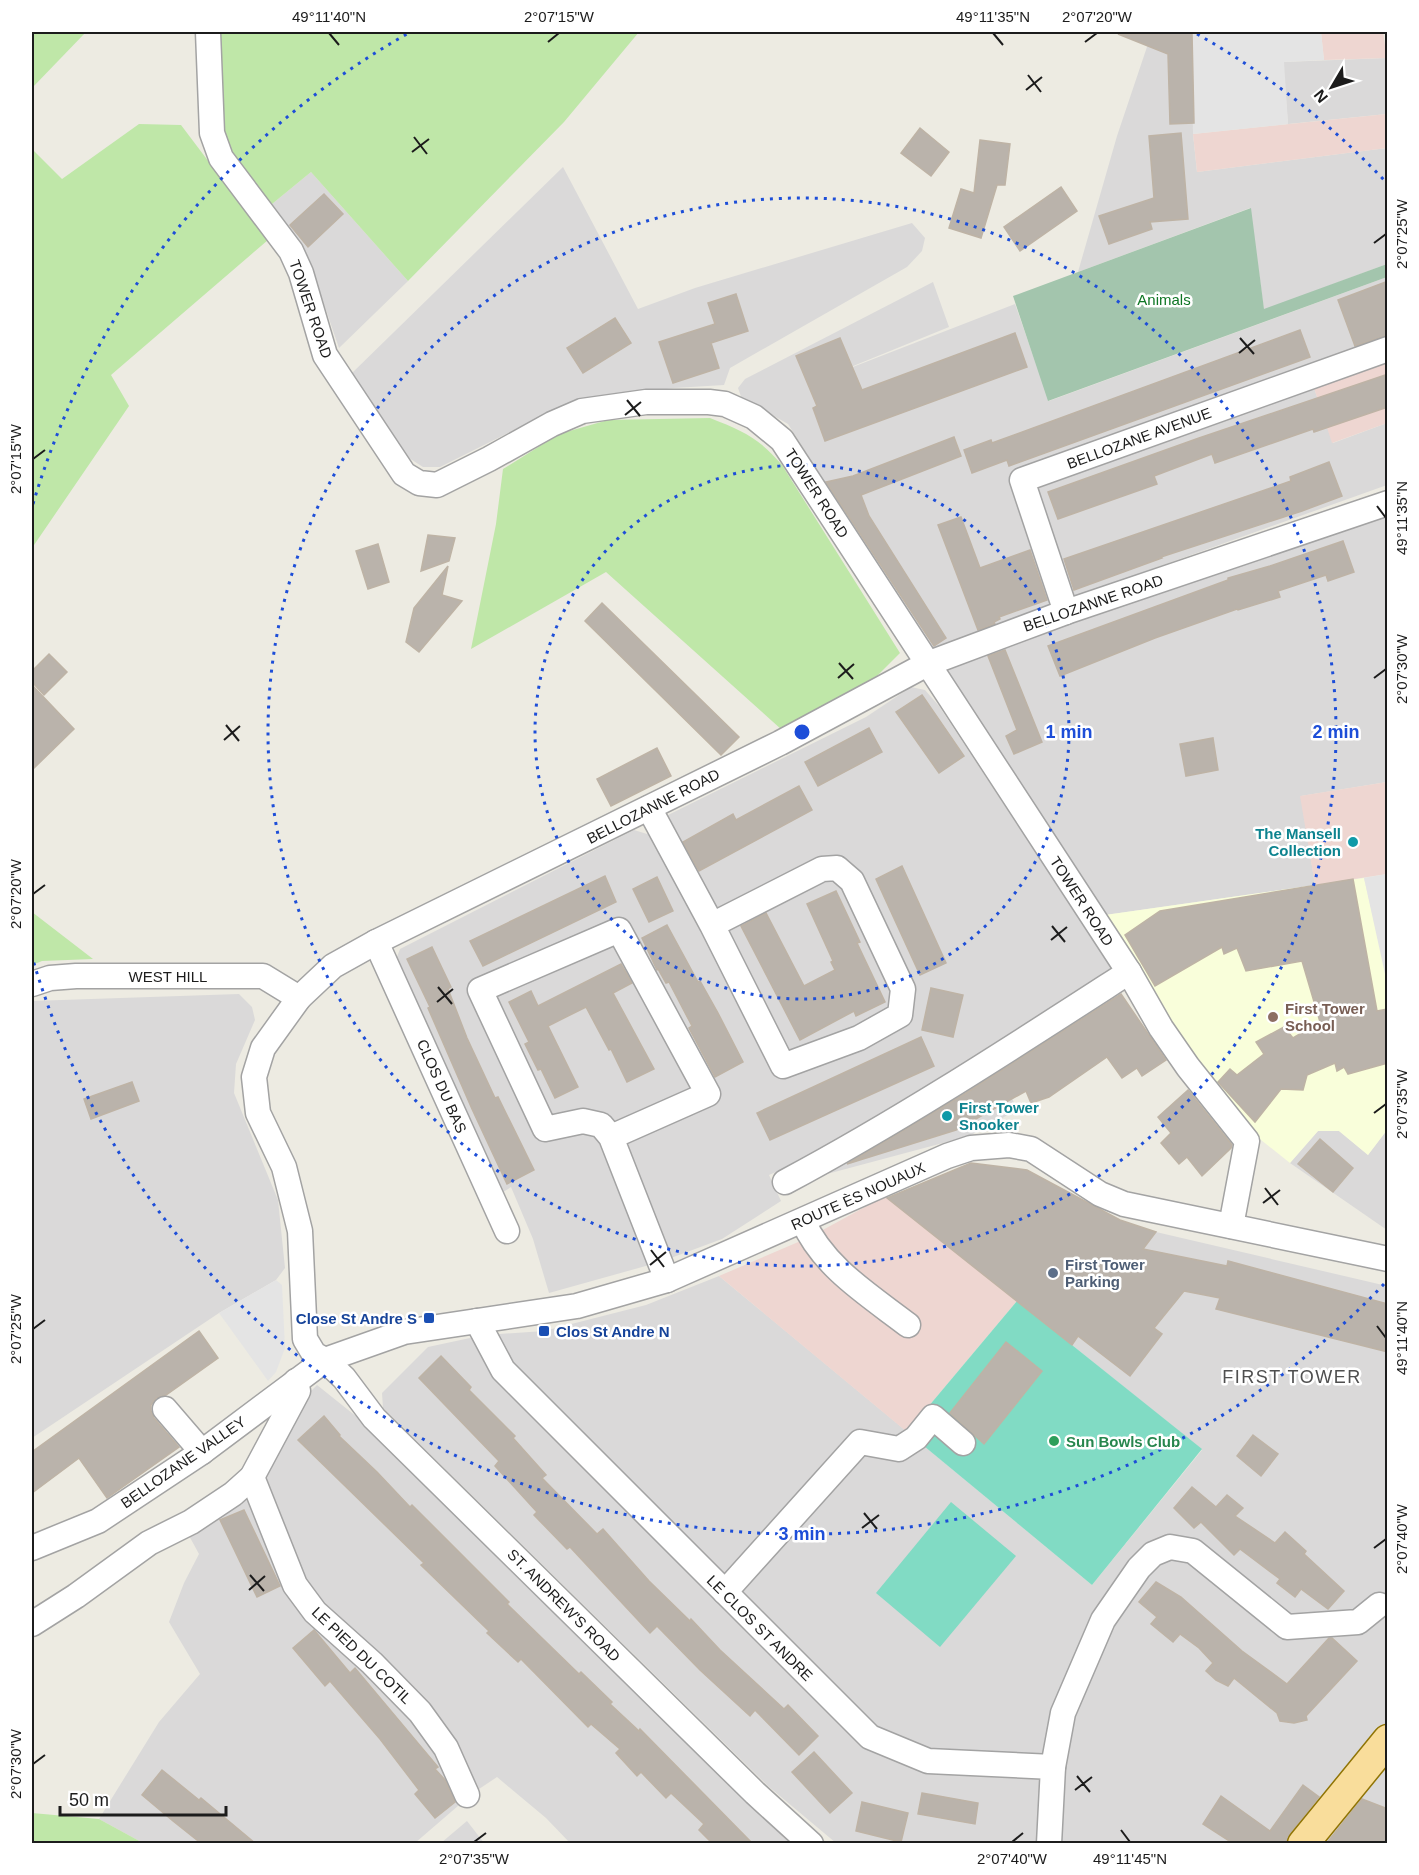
<svg xmlns="http://www.w3.org/2000/svg" width="1419" height="1875" viewBox="0 0 1419 1875" font-family="Arial,sans-serif">
<style>
.residential{fill:#dad9d9}
.commercial{fill:#eed6d1}
.education{fill:#f9feda}
.grass{fill:#bfe7a8}
.cemetery{fill:#a3c5ad}
.pitch{fill:#81dbc4}
.parking{fill:#e4e4e4}
.building{fill:#bab3ab;stroke:#beb3a5;stroke-width:1.5}
.lines{fill:none;stroke-linecap:round;stroke-linejoin:round}
.minor-casing{stroke:#a3a3a3;stroke-width:27}
.major-casing{stroke:#907404;stroke-width:33}
.minor{stroke:#fff;stroke-width:24}
.major{stroke:#f9dd9b;stroke-width:30}
.ticks{fill:none;stroke:#1c1c1c;stroke-width:2}
.ring{fill:none;stroke:#1d4ed8;stroke-width:3;stroke-dasharray:3 6}
.culture-dot{fill:#0f9aa8;stroke:#fff;stroke-width:2}
.education-dot{fill:#8d6e63;stroke:#fff;stroke-width:2}
.service-dot{fill:#5c6f8a;stroke:#fff;stroke-width:2}
.transit-dot{fill:#1a4fb4;stroke:#fff;stroke-width:2}
.leisure-dot{fill:#2e9e5b;stroke:#fff;stroke-width:2}
.labels{text-anchor:middle;dominant-baseline:central;stroke-width:5;stroke-linejoin:round;paint-order:stroke}
.park-label{font-size:15px;fill:#0e7624;stroke:#fff}
.street-label{font-size:15px;fill:#1c1c1c;stroke:#fff}
.culture-label{font-size:15px;font-weight:bold;fill:#0d838f;stroke:#fff;text-anchor:end}
.education-label{font-size:15px;font-weight:bold;fill:#785e54;stroke:#fff;text-anchor:start}
.service-label{font-size:15px;font-weight:bold;fill:#4e5e75;stroke:#fff;text-anchor:start}
.transit-label{font-size:15px;font-weight:bold;fill:#164399;stroke:#fff;text-anchor:end}
.leisure-label{font-size:15px;font-weight:bold;fill:#27864d;stroke:#fff;text-anchor:start}
.quarter-label{font-size:18px;letter-spacing:1.5px;fill:#4f4f4f;stroke:#fff}
.centre{fill:#1d4ed8;stroke:#fff;stroke-width:3}
.ring-label{font-size:18px;text-anchor:middle;font-weight:bold;fill:#1d4ed8;stroke:#fff;stroke-width:5;stroke-linejoin:round;paint-order:stroke}
.neatline{fill:none;stroke:#1c1c1c;stroke-width:2}
.ticks-label{font-size:15px;text-anchor:middle;fill:#1c1c1c}
</style>
<rect width="100%" height="100%" fill="#edebe2"/>
<!-- residential -->
<g class="residential">
<path d="M1152,32L1192,33L1193,134L1197,172L1387,148V264L1264,310L1250,208L1078,272L1117,136Z"/>
<path d="M1387,58V114L1288,124L1283,62Z"/>
<path d="M563,167L638,309L695,288L912,223L925,238L922,251L907,267L730,368L724,385L674,388L570,402L440,467H423L409,458L351,374Z"/>
<path d="M311,172L408,281L339,348L313,272L272,204Z"/>
<path d="M1387,277V337L1009,475L1056,604L932,651L788,424L755,405H744L738,388L745,379L933,282L949,327L809,384L1015,304L1049,401Z"/>
<path d="M1314,388L1333,443L1387,423V485L1071,598L1036,489Z"/>
<path d="M1387,513V782L1301,796L1315,885L1105,915L943,669L1003,645Z"/>
<path d="M911,687L925,690L939,706L1115,973L996,1045L1001,1072L1017,1110L969,1136L827,1174L812,1156L769,1175L781,1201L722,1239L660,1262L549,1293L533,1239L511,1187L500,1194L395,962L400,949L634,830L647,834L666,816L866,717Z"/>
<path d="M239,994L252,1007L255,1020L236,1064L234,1093L278,1200L285,1268L276,1280L219,1313L32,1438V1001Z"/>
<path d="M1387,1130V1230L1290,1163L1318,1131H1339L1368,1155Z"/>
<path d="M1156,1232L1387,1286V1723L1323,1800L1293,1843H836L768,1786L383,1408L382,1393L428,1347L484,1335L544,1331L646,1305L719,1276L1092,1585L1202,1450L1072,1345Z"/>
<path d="M317,1385L357,1417L790,1843H570L546,1818L497,1777L473,1793L415,1843H143L99,1819L159,1722L200,1674L169,1622L184,1583L199,1554L187,1532L264,1482L272,1458L303,1399Z"/>
<path d="M1387,1762V1843L1320,1844Z"/>
<path d="M467,1821L484,1843H441Z"/>
</g>
<!-- commercial -->
<g class="commercial">
<path d="M1321,32H1383L1387,58L1324,60Z"/>
<path d="M1387,114V148L1197,172L1193,134Z"/>
<path d="M1387,361V423L1332,443L1314,388Z"/>
<path d="M1387,782V874L1315,885L1300,796Z"/>
<path d="M885,1196L1017,1301L907,1432L719,1276L810,1237Z"/>
</g>
<!-- education -->
<path class="education" d="M1364,878L1388,983L1387,1009L1381,1010L1388,1037L1387,1130L1368,1155L1339,1131H1318L1290,1163L1256,1136L1192,1060L1105,915Z"/>
<!-- grass -->
<g class="grass">
<path d="M32,32H86L32,88Z"/>
<path d="M218,32H639L564,122L408,281L311,172L272,204L237,162L222,126Z"/>
<path d="M139,124L181,125L268,240L111,375L129,406L32,548V149L62,179Z"/>
<path d="M710,418C743,431 759,438 782,465L900,653L867,686L782,730L606,572L471,649L496,524L503,469L559,434L608,420Z"/>
<path d="M32,912L93,959L42,961L32,965Z"/>
<path d="M32,1813L99,1819L143,1843H32Z"/>
</g>
<!-- cemetery -->
<path class="cemetery" d="M1251,208L1264,309L1387,264V277L1048,401L1013,296Z"/>
<!-- pitch -->
<g class="pitch">
<path d="M1017,1301L1202,1449L1092,1585L907,1432Z"/>
<path d="M951,1502L1016,1556L940,1647L876,1593Z"/>
</g>
<!-- parking -->
<g class="parking">
<path d="M1196,32H1321L1324,60L1284,62L1288,124L1193,134L1192,33Z"/>
<path d="M1387,874H1388L1387,983L1364,878Z"/>
<path d="M276,1280L282,1285L285,1348L276,1372L268,1381L219,1313Z"/>
</g>
<!-- building -->
<g class="building">
<path d="M1192,33L1194,123L1170,124L1168,54L1118,34Z"/>
<path d="M920,128L949,152L931,176L901,153Z"/>
<path d="M1181,133L1188,219L1150,222L1152,229L1109,244L1099,216L1154,198L1149,136Z"/>
<path d="M980,140L1010,144L1005,185H997L981,238L949,228L961,189L974,193Z"/>
<path d="M1061,187L1077,211L1020,251L1004,227Z"/>
<path d="M324,194L343,214L308,247L290,225Z"/>
<path d="M1388,281V335L1355,346L1338,300Z"/>
<path d="M736,294L748,331L711,343L719,368L673,383L659,342L715,324L708,303Z"/>
<path d="M615,318L631,343L583,373L567,348Z"/>
<path d="M1300,330L1310,357L1009,466L1007,460L972,473L964,450L991,440L992,443Z"/>
<path d="M1015,333L1027,367L825,441L813,408L817,406L796,356L840,338L862,390Z"/>
<path d="M1388,374V407L1314,432L1313,429L1215,463L1212,454L1154,476L1157,484L1058,519L1048,492L1199,438Z"/>
<path d="M954,437L961,456L861,495L869,516L946,638L934,646L826,482L853,476Z"/>
<path d="M1329,462L1342,496L1302,511L1161,557L1162,558L1074,590L1064,559L1291,481L1290,477Z"/>
<path d="M961,517L980,568L1030,550L1047,600L999,617L1000,619L994,622L995,624L978,630L938,525Z"/>
<path d="M428,535L455,538L449,561L421,571Z"/>
<path d="M1343,541L1354,572L1328,581L1326,575L1278,591L1280,597L1238,610L1237,609L1155,638L1060,676L1048,646L1228,580V578L1270,566Z"/>
<path d="M378,544L389,582L368,589L356,551Z"/>
<path d="M448,566L442,595L462,601L419,652L406,642L414,608Z"/>
<path d="M602,603L739,737L721,755L585,621Z"/>
<path d="M1005,650L1042,742L1014,754L1006,736L1017,730L988,656Z"/>
<path d="M49,654L67,672L44,695L32,682V671Z"/>
<path d="M32,685L74,729L32,770Z"/>
<path d="M922,695L964,756L939,773L896,712Z"/>
<path d="M869,728L882,752L818,786L805,762Z"/>
<path d="M1213,738L1218,770L1186,776L1180,744Z"/>
<path d="M657,748L671,776L611,806L597,779Z"/>
<path d="M799,786L812,810L699,871L683,842L733,814L736,820Z"/>
<path d="M902,866L946,963L920,975L876,879Z"/>
<path d="M605,876L616,902L483,966L470,941Z"/>
<path d="M657,877L673,911L649,922L633,889Z"/>
<path d="M1353,879L1377,1011L1388,1009V1063L1348,1074L1344,1067L1337,1071L1335,1063L1307,1075L1303,1090L1281,1089L1255,1122L1218,1082L1230,1069L1237,1075L1264,1054L1256,1042L1284,1027L1293,1038L1320,1022L1302,961L1246,971L1237,948L1224,954L1222,947L1155,986L1125,935L1160,911Z"/>
<path d="M836,891L860,942L857,943L885,1002L856,1016L854,1011L800,1040L741,926L766,913L804,986L835,970L831,962L833,961L807,904Z"/>
<path d="M667,925L698,982L700,981L718,1013L743,1062L715,1077L689,1028L692,1026L669,982L666,983L658,969L657,970L642,938Z"/>
<path d="M432,947L451,987L448,989L467,1038L495,1098L498,1097L534,1170L507,1184L472,1109L428,1008L430,1007L407,959Z"/>
<path d="M621,964L632,983L613,993L654,1069L627,1082L611,1049L609,1050L586,1007L548,1026L578,1087L555,1098L541,1069L538,1070L525,1044L529,1042L509,1002L531,991L538,1006Z"/>
<path d="M931,988L963,995L953,1037L922,1030Z"/>
<path d="M1121,994L1166,1060L1142,1076L1137,1068L1122,1078L1107,1057L1049,1097L1031,1103L1026,1091L956,1130L847,1164L966,1093Z"/>
<path d="M921,1037L934,1066L770,1140L757,1113Z"/>
<path d="M132,1082L139,1101L91,1119L84,1099Z"/>
<path d="M1188,1090L1232,1145L1231,1148L1202,1176L1187,1157L1179,1164L1161,1143L1171,1133L1158,1117Z"/>
<path d="M1320,1139L1353,1168L1333,1192L1298,1164Z"/>
<path d="M971,1163L1027,1170L1120,1220L1156,1232L1143,1249L1227,1266L1228,1261L1388,1304V1352L1216,1309L1220,1298L1184,1291L1154,1328L1162,1334L1130,1376L1078,1336L1072,1345L887,1198Z"/>
<path d="M199,1331L218,1358L166,1395L156,1398L151,1405V1411L154,1418L179,1447L107,1498L79,1458L32,1493V1452Z"/>
<path d="M1006,1342L1042,1371L984,1444L950,1413Z"/>
<path d="M441,1356L471,1387L469,1390L515,1436L513,1438L546,1475L542,1478L597,1534L603,1529L649,1581L690,1621L691,1619L720,1650L784,1709L788,1705L818,1736L799,1755L755,1710L750,1716L700,1670L657,1626L650,1633L570,1547L567,1549L534,1515L537,1512L495,1466L499,1461L419,1378Z"/>
<path d="M324,1416L340,1435L339,1436L377,1472L410,1507L412,1505L509,1602L507,1604L579,1674L581,1672L612,1702L610,1704L639,1731L640,1729L753,1844H713L699,1830L704,1824L671,1793L666,1798L641,1772L637,1776L616,1753L620,1749L591,1724L588,1727L521,1659L518,1662L487,1633L489,1631L421,1565L424,1563L298,1440Z"/>
<path d="M1253,1435L1278,1454L1261,1476L1237,1456Z"/>
<path d="M1192,1487L1216,1507L1227,1495L1243,1508L1235,1516L1275,1543L1285,1532L1306,1551L1304,1554L1344,1591L1328,1609L1301,1589L1295,1597L1277,1583L1280,1579L1240,1549L1234,1555L1201,1522L1194,1528L1174,1508Z"/>
<path d="M244,1510L280,1586L257,1597L220,1520Z"/>
<path d="M1156,1582L1181,1597L1242,1651L1287,1684L1329,1638H1332L1357,1661L1306,1716L1307,1720L1294,1723L1280,1721L1277,1713L1234,1678L1228,1686L1216,1680L1206,1671L1213,1663L1199,1648L1180,1634L1173,1642L1151,1624L1157,1617L1139,1602Z"/>
<path d="M314,1630L350,1673L355,1668L438,1767L435,1769L445,1780L455,1802L435,1818L415,1794L419,1790L380,1739L330,1681L325,1686L293,1648Z"/>
<path d="M814,1752L852,1793L830,1813L792,1772Z"/>
<path d="M162,1770L199,1800L201,1798L256,1844H202L173,1821L142,1795Z"/>
<path d="M1303,1785L1319,1797L1290,1833L1286,1844H1234L1203,1824L1221,1796L1270,1831Z"/>
<path d="M922,1793L978,1803L975,1824L918,1814Z"/>
<path d="M1362,1799L1388,1809V1844H1326Z"/>
<path d="M862,1802L908,1813L901,1842L856,1831Z"/>
</g>
<g class="lines">
<!-- minor casing -->
<g class="minor-casing">
<g id="minor">
<path d="M208,32L212,133L221,158L291,251L301,273L325,355L404,474L419,483L437,485L489,459L552,424L582,411L646,402H709L725,404L754,417L782,440L1129,972L1161,1028L1188,1067L1247,1141L1231,1226"/>
<path d="M1066,612L1022,480L1388,349"/>
<path d="M649,808L712,925L822,869L837,868L852,881L903,989L900,1015L859,1038L783,1066L712,925"/>
<path d="M376,942L507,1231"/>
<path d="M32,984L50,978L76,976H263L299,998"/>
<path d="M611,1137L708,1094L619,930L480,990L545,1129L583,1121L601,1125L611,1137L667,1280"/>
<path d="M785,1182C903,1119 1016,1045 1129,972"/>
<path d="M803,1221C823,1267 869,1295 908,1325"/>
<path d="M477,1321L503,1370L870,1737L928,1761L1053,1767L1049,1844"/>
<path d="M165,1409L202,1452"/>
<path d="M252,1477L295,1585L315,1612L372,1663L420,1712L446,1748L467,1795"/>
<path d="M32,1548L98,1521L202,1452L325,1360L404,1332L577,1306L667,1280L947,1156L971,1148L1009,1145L1031,1149L1100,1194L1124,1204L1388,1259"/>
<path d="M725,1592L860,1442L899,1449L916,1438L933,1417L963,1443"/>
<path d="M32,1624L76,1596L149,1543L191,1522L233,1494L252,1477L298,1391L296,1381"/>
<path d="M1053,1767L1063,1713L1103,1620L1139,1568L1153,1554L1170,1547L1193,1551L1287,1627L1358,1622L1379,1605"/>
<path d="M811,1844L755,1793L374,1418L344,1378L325,1360L314,1354L305,1339L300,1231L284,1167L258,1113L254,1077L263,1048L299,998L333,966L376,942L780,743L927,664L1066,612L1388,503"/>
</g>
</g>
<!-- major casing -->
<g class="major-casing">
<path id="major" d="M1303,1844L1388,1740"/>
</g>
<!-- minor -->
<use href="#minor" class="minor"/>
<!-- major -->
<use href="#major" class="major"/>
</g>
<!-- ticks -->
<path class="ticks" d="M329,33L339,45M993,33L1003,45M548,42L559,33M1085,42L1097,33M1028,75L1041,92M1026,90L1042,77M414,137L427,154M412,152L429,139M1374,243L1386,234M1240,338L1254,354M1239,353L1255,340M627,400L640,416M625,415L641,402M33,459L45,450M1377,506L1386,518M839,663L853,679M838,678L854,664M1374,678L1386,669M226,725L239,741M224,740L240,726M33,894L45,885M1052,926L1065,942M1051,940L1067,927M438,987L452,1004M437,1002L453,989M1374,1113L1386,1104M1265,1188L1278,1205M1263,1203L1280,1190M651,1250L664,1267M650,1265L666,1252M1377,1326L1386,1338M33,1329L45,1320M864,1513L877,1529M862,1528L879,1515M1374,1548L1386,1539M250,1575L264,1591M249,1590L265,1576M33,1764L45,1755M1077,1776L1090,1792M1075,1790L1092,1777M1121,1830L1130,1842M474,1842L486,1833M1012,1842L1023,1833"/>
<!-- distance rings -->
<g class="ring">
<circle cx="802" cy="732" r="267"/>
<circle cx="802" cy="732" r="534"/>
<path d="M1384 1284A802 802 0 0 1 33 960M33 504A802 802 0 0 1 407 34M1197 34A802 802 0 0 1 1384 180"/>
</g>
<!-- markers -->
<g class="culture-dot">
<circle cx="1353" cy="842" r="6"/>
<circle cx="947" cy="1116" r="6"/>
</g>
<circle class="education-dot" cx="1273" cy="1017" r="6"/>
<circle class="service-dot" cx="1053" cy="1273" r="6"/>
<g class="transit-dot">
<rect x="423" y="1312" width="12" height="12" rx="3"/>
<rect x="538" y="1325" width="12" height="12" rx="3"/>
</g>
<circle class="leisure-dot" cx="1054" cy="1441" r="6"/>
<g class="labels">
<!-- park labels -->
<g class="park-label">
<text x="1164" y="299">Animals</text>
</g>
<!-- street labels -->
<g class="street-label">
<text transform="translate(311 309) rotate(71)">TOWER ROAD</text>
<text transform="translate(1139 438) rotate(-20)">BELLOZANE AVENUE</text>
<text transform="translate(817 493) rotate(57)">TOWER ROAD</text>
<text transform="translate(1093 603) rotate(-19)">BELLOZANNE ROAD</text>
<text transform="translate(653 806) rotate(-27)">BELLOZANNE ROAD</text>
<text transform="translate(1082 901) rotate(57)">TOWER ROAD</text>
<text x="168" y="976">WEST HILL</text>
<text transform="translate(442 1086) rotate(66)">CLOS DU BAS</text>
<text transform="translate(858 1196) rotate(-24)">ROUTE ÈS NOUAUX</text>
<text transform="translate(183 1462) rotate(-35)">BELLOZANE VALLEY</text>
<text transform="translate(564 1605) rotate(45)">ST. ANDREW'S ROAD</text>
<text transform="translate(760 1628) rotate(45)">LE CLOS ST ANDRE</text>
<text transform="translate(362 1655) rotate(44)">LE PIED DU COTIL</text>
</g>
<!-- culture labels -->
<g class="culture-label">
<text x="1341" y="833">The Mansell<tspan x="1341" dy="17">Collection</tspan></text>
<text x="959" y="1107" text-anchor="start">First Tower<tspan x="959" dy="17">Snooker</tspan></text>
</g>
<!-- education labels -->
<g class="education-label">
<text x="1285" y="1008">First Tower<tspan x="1285" dy="17">School</tspan></text>
</g>
<!-- service labels -->
<g class="service-label">
<text x="1065" y="1264">First Tower<tspan x="1065" dy="17">Parking</tspan></text>
</g>
<!-- transit labels -->
<g class="transit-label">
<text x="417" y="1318">Close St Andre S</text>
<text x="556" y="1331" text-anchor="start">Clos St Andre N</text>
</g>
<!-- leisure labels -->
<g class="leisure-label">
<text x="1066" y="1441">Sun Bowls Club</text>
</g>
<!-- quarter labels -->
<g class="quarter-label">
<text x="1292" y="1377">FIRST TOWER</text>
</g>
</g>
<circle cx="802" cy="732" r="9" class="centre"/>
<g class="ring-label">
<text x="1069" y="738">1 min</text>
<text x="1336" y="738">2 min</text>
<text x="802" y="1540">3 min</text>
</g>
<!-- border -->
<rect width="1419" height="1875" fill="none" stroke="#ffffff" stroke-width="66"/>
<!-- north arrow -->
<g transform="translate(1332 87) rotate(231)" stroke="#ffffff" stroke-width="4.5" paint-order="stroke">
<path d="M0-4.5L10 22L0 15L-10 22Z" fill="#1c1c1c"/>
<text y="-9" font-size="16" font-weight="bold" text-anchor="middle" fill="#1c1c1c">N</text>
</g>
<!-- scale -->
<path d="M60 1806v9h166v-9" fill="none" stroke="#1c1c1c" stroke-width="3"/>
<text x="69" y="1806" font-size="18" fill="#1c1c1c" stroke="#ffffff" stroke-width="4.5" paint-order="stroke">50 m</text>
<rect x="33" y="33" width="1353" height="1809" class="neatline"/>
<g class="ticks-label">
<text x="329" y="22">49°11'40"N</text>
<text x="559" y="22">2°07'15"W</text>
<text x="993" y="22">49°11'35"N</text>
<text x="1097" y="22">2°07'20"W</text>
<text transform="translate(1402 234) rotate(-90)" y="5">2°07'25"W</text>
<text transform="translate(16 459) rotate(-90)" y="5">2°07'15"W</text>
<text transform="translate(1402 518) rotate(-90)" y="5">49°11'35"N</text>
<text transform="translate(1402 669) rotate(-90)" y="5">2°07'30"W</text>
<text transform="translate(16 894) rotate(-90)" y="5">2°07'20"W</text>
<text transform="translate(1402 1104) rotate(-90)" y="5">2°07'35"W</text>
<text transform="translate(16 1329) rotate(-90)" y="5">2°07'25"W</text>
<text transform="translate(1402 1338) rotate(-90)" y="5">49°11'40"N</text>
<text transform="translate(1402 1539) rotate(-90)" y="5">2°07'40"W</text>
<text transform="translate(16 1764) rotate(-90)" y="5">2°07'30"W</text>
<text x="474" y="1864">2°07'35"W</text>
<text x="1012" y="1864">2°07'40"W</text>
<text x="1130" y="1864">49°11'45"N</text>
</g>
</svg>
